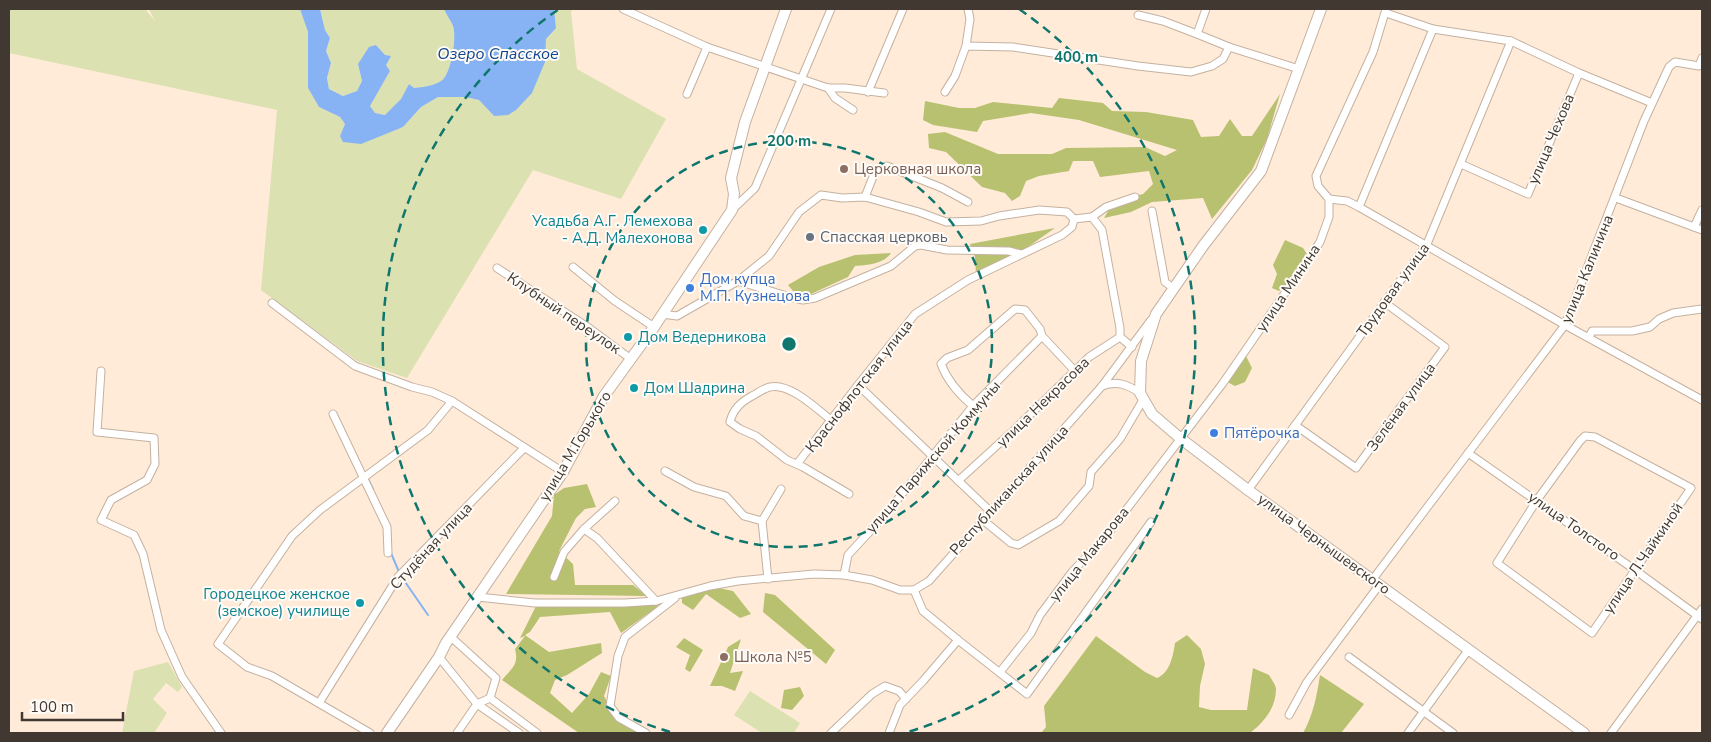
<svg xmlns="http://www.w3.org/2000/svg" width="1711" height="742" viewBox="0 0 1711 742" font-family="'Nunito Sans',sans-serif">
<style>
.green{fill:#dbe1b1}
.forest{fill:#b8c16f}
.water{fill:#87b3f4}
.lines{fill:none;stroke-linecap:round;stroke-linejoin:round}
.stream{stroke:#87b3f4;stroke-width:2}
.street-casing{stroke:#c4b1a0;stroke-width:9}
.secondary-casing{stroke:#c4b1a0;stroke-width:12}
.street{stroke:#fff;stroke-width:7}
.secondary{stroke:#fff;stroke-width:10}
.ring{fill:none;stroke:#0f766e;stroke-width:2.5;stroke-dasharray:9 6}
.education-dot{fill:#8d6e63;stroke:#fffbf7;stroke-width:2}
.culture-dot{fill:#0f9aa8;stroke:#fffbf7;stroke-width:2}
.worship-dot{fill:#6b7280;stroke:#fffbf7;stroke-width:2}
.shop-dot{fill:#3f7fe0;stroke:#fffbf7;stroke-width:2}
.labels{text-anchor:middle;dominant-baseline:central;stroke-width:4;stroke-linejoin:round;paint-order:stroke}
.street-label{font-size:15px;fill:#403831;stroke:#fffbf7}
.education-label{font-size:15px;fill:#785e54;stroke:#fffbf7;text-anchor:start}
.culture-label{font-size:15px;fill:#0d838f;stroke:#fffbf7;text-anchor:end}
.worship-label{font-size:15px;fill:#5b616d;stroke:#fffbf7;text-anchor:start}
.shop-label{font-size:15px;fill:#366cbe;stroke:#fffbf7;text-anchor:start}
.water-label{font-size:16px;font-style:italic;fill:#0f4590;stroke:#fffbf7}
.centre{fill:#0f766e;stroke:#fffbf7;stroke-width:2.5}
.ring-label{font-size:15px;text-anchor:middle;font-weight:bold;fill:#0f766e;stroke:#fffbf7;stroke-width:4;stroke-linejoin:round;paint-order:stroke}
</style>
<rect width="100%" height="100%" fill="#ffebd8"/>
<!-- green -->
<g class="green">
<path d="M11,9H145L155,21L149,9H300L308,32V88L319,107L340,117L345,124L340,136L384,134L403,127L421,107L438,97H465L479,100L494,116L544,62L546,39L556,28L554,9H573L571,12L577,69L666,119L621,199L533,170L407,378L357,361L261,290L277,110L9,53V12Z"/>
<path d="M320,9H444C446,15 451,20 453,26C457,37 451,75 441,81C433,86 423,87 414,88L409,84L401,99L386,115L375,113L370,106L390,71L386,65L385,55L376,45L358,64L362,81L357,91L343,96L329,89L327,78L331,63L326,51L330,38L325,30Z"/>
<path d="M168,662L182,687L178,692L166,683L153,699L167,713L154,733H122L134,671Z"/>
<path d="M750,691L800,723L794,733H762L734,715Z"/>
</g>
<!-- forest -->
<g class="forest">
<path d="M1280,94L1267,139L1252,170L1212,219L1203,198L1152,202L1131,212L1104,218L1114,201L1143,194L1153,184L1149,171L1100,177L1093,161H1073L1069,171L1039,176L1026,181L1020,196L1012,201L1005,193L982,187L946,152L929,148L928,134L945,132L998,154H1052L1066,148L1145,147L1165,156L1177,150L1079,120L1031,113L983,121L977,132L933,125L923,120L925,101L959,108H975L993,102L1052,108L1059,98L1103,103L1112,111L1146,112L1193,120L1201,137L1219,136L1230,119L1242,136H1252Z"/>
<path d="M1055,228L1022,251L976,274L975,257L970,244Z"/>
<path d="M1285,240L1303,248L1307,254L1289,281L1279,291L1272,288L1277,274L1273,265Z"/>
<path d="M891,253C884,264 867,265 855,266L848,277L811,294L793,291L788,285L819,267L855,255Z"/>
<path d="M1246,356L1252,368L1245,382L1235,386L1227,382Z"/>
<path d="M587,484L596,507L585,509L576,518L559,551L573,564L575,585H633L647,596L506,594L552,516L554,495L564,488Z"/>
<path d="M714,587L733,591L751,614L740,618L706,594L693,610L682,603V598Z"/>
<path d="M765,593L775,595L835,650L826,664L763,612Z"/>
<path d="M537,604H658L657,607L621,633L610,612L540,617L530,632L525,635L549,652L601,643L602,653L567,675L555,680L550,693L572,713L589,694L601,672L611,676L604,696L617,719L641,733H579L502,680C512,668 519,665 515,649L525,636L520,638Z"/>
<path d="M1187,635L1201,649L1205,664L1200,686L1199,707L1211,710H1247L1253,668L1269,675C1271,679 1276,685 1276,689C1276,708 1264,722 1250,733H1041L1046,727L1044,706L1096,636L1145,672L1157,678C1170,673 1173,656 1175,643Z"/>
<path d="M684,638L703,650L690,672L685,669L690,655L676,647Z"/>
<path d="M741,639L730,673L743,671L735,691L722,686H710L728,647Z"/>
<path d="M1320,675L1364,704L1341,733H1303C1313,716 1317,695 1320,675Z"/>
<path d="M800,687L804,696L792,710L781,708L784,690Z"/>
</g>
<!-- water -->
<path class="water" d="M300,9H320L325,30L330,38L326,51L331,63L327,78L329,89L343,96L357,91L362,81L358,64L369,47L376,45L385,55L391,56L386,65L390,71L370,106L375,113L385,115L401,99L409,84L414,88C423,87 433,86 441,81C451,75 457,37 453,26C451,20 446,15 444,9H554L556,28L546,39L545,62L532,93L516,110L508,115L494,116L479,100L465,97H438L421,107L403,127L361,144L343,142L340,136L345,124L340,117L319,107L308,88V32Z"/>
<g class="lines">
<!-- stream -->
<g class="stream">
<path d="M368,479L373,489"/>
<path d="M391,553L399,572"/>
<path d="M401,576L428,615"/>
</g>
<!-- street casing -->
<g class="street-casing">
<g id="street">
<path d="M623,9L707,47L828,88H845L884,93"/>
<path d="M1206,9L1197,34L1229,47"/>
<path d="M1138,15L1163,21L1197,34"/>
<path d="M1433,29L1511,41L1579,73L1652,103"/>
<path d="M966,46L970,19L968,9"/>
<path d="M828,88L835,98L853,110"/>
<path d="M868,92L903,9"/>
<path d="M945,92L955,76L966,46L1013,47L1138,66L1191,72L1212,66L1223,59L1229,47L1299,69"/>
<path d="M687,94L707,47"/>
<path d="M1461,164L1528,194L1579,73"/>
<path d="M865,197L876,169L887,166L942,188L968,202"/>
<path d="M1616,198L1702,230"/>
<path d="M1329,199L1347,201L1359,207L1565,325L1702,400"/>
<path d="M1359,207L1433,29L1386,13"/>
<path d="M732,210L755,188L831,9"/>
<path d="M1152,211L1165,282L1173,288"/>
<path d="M1092,217L1106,207L1135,197"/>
<path d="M1694,227L1702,210"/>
<path d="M573,267L615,301L654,327"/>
<path d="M497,268L589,328L631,359"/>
<path d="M738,281L790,297L803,300L815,298L891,266L915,246L921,245L947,250L1009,251L1021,254"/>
<path d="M272,303L355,366L412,387L432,392L452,401L563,472"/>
<path d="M662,314L677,316L738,281L769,256L799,212L821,195L842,198L865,197L919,212L946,222L981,221L999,216L1039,210L1067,212L1074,219L1092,217L1102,230L1120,328V337"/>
<path d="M1120,337L1132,347"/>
<path d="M1589,337L1592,331H1632L1650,327L1659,319L1673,313L1702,309"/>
<path d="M101,371L97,432L154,438L155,464L147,480L111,500L101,520L134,535L143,554L161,630L182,677L221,733"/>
<path d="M858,385L990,511"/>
<path d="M1102,386C1117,380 1128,385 1140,393"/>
<path d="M973,406C959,394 948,382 941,364L947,358L968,350L1015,309L1025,310L1040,329L1042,336"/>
<path d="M333,414L387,527L388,553"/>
<path d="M831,420C817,409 789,382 770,387C764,388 758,393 752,396C741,402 733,409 730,422L740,429L756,436L787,460L803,467L849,494"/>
<path d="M1295,425L1356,468L1445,347L1384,302"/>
<path d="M1585,436L1595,437L1691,488L1592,633L1497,563L1537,500L1580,441Z"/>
<path d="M1468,453L1635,570L1702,619"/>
<path d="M797,464L858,385L915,314L968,280L1062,235L1072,227L1074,219"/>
<path d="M665,471L694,487L726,496L744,516L762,521"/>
<path d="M958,481L1014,430L1089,357L1120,337"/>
<path d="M1248,490L1427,244L1511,41"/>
<path d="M983,520L1011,543L1018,545L1059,521L1089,486L1091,472L1120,439L1143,400"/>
<path d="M584,529L597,538L656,601"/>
<path d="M844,575L848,555L885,515L973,406L1042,336L1074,370"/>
<path d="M554,577L564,552L584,529L615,501"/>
<path d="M768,579L762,521L781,489"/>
<path d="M1373,579L1565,325L1644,121L1669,67L1675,62L1699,66L1702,58"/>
<path d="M914,590L923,611L958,640L1027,694L1151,522"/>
<path d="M478,597L535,603H625L656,601L710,586L738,581L814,574L844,575L872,580L900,590H914L929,581L1102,386L1151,320"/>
<path d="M451,637L496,678L490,698L537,733"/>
<path d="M439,657L477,704L519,733"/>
<path d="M1349,657L1453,733"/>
<path d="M1000,672L1031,633L1040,615L1072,572L1107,535L1223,383L1320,242L1329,217V199L1318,186L1316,176L1373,52L1386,9"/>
<path d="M319,703L398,577L524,448"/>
<path d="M1289,715L1307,682L1380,584"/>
<path d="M370,733L272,676L247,667L218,644L292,536L320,510L428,430L452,401"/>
<path d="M457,733L477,704L490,698"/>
<path d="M646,733L619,718L610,706L618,656L625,637L675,598"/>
<path d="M831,733L872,694L885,686L899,691L906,699"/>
<path d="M889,733L900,705L923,681L958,640"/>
<path d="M1408,733L1469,649"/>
<path d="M1611,733L1702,609"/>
</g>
</g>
<!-- secondary casing -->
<g class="secondary-casing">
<g id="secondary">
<path d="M1321,9L1261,171L1203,246L1156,314L1141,361L1140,393L1152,414L1180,438L1248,490L1584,733"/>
<path d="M387,733L439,657L446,643L563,472L604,396L654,327L732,210L734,194L731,178L745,122L786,9"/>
</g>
</g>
<!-- street -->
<use href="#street" class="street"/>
<!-- secondary -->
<use href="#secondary" class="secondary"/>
</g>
<!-- distance rings -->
<g class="ring">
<circle cx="789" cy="344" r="203"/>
<path d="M670 732A406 406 0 0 1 559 9M1019 9A406 406 0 0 1 908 732"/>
</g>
<!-- markers -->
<g class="education-dot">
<circle cx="844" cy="169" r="5"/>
<circle cx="724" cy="657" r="5"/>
</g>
<g class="culture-dot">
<circle cx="703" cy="230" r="5"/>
<circle cx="628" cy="337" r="5"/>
<circle cx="634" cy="388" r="5"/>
<circle cx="360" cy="603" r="5"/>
</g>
<circle class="worship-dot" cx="810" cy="237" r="5"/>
<g class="shop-dot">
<circle cx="690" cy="288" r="5"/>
<circle cx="1214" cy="433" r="5"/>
</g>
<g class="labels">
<!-- street labels -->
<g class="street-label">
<text transform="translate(1551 139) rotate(-67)">улица Чехова</text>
<text transform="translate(1587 269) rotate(-68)">улица Калинина</text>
<text transform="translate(1288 288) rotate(-56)">улица Минина</text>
<text transform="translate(1393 290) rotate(-54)">Трудовая улица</text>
<text transform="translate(564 313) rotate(34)">Клубный переулок</text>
<text transform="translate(859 386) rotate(-52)">Краснофлотская улица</text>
<text transform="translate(1043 402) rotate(-44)">улица Некрасова</text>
<text transform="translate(1401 407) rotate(-54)">Зелёная улица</text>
<text transform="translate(575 446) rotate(-59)">улица М.Горького</text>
<text transform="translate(933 457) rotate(-49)">улица Парижской Коммуны</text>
<text transform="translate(1009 490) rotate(-48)">Республиканская улица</text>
<text transform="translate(1574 526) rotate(35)">улица Толстого</text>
<text transform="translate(1324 544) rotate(36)">улица Чернышевского</text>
<text transform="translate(431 546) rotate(-47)">Студёная улица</text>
<text transform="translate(1089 554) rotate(-51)">улица Макарова</text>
<text transform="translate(1643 558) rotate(-56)">улица Л.Чайкиной</text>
</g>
<!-- education labels -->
<g class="education-label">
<text x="854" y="169">Церковная школа</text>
<text x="734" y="657">Школа №5</text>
</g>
<!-- culture labels -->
<g class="culture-label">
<text x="693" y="221">Усадьба А.Г. Лемехова<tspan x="693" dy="17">- А.Д. Малехонова</tspan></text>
<text x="638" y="337" text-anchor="start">Дом Ведерникова</text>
<text x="644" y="388" text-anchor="start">Дом Шадрина</text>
<text x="350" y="594">Городецкое женское<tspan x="350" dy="17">(земское) училище</tspan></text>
</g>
<!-- worship labels -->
<g class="worship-label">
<text x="820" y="237">Спасская церковь</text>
</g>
<!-- shop labels -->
<g class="shop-label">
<text x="700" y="279">Дом купца<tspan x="700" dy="17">М.П. Кузнецова</tspan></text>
<text x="1224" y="433">Пятёрочка</text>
</g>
<!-- water labels -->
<g class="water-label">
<text x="498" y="54">Озеро Спасское</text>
</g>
</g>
<circle cx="789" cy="344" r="8" class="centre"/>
<g class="ring-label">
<text x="1076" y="62">400 m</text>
<text x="789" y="146">200 m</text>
</g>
<!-- border -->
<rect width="1711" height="742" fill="none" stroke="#403831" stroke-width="20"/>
<!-- scale -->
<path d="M22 712v8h101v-8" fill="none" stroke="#403831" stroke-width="2.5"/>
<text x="30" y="712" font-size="15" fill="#403831" stroke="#fffbf7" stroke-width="4" paint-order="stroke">100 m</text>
</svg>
